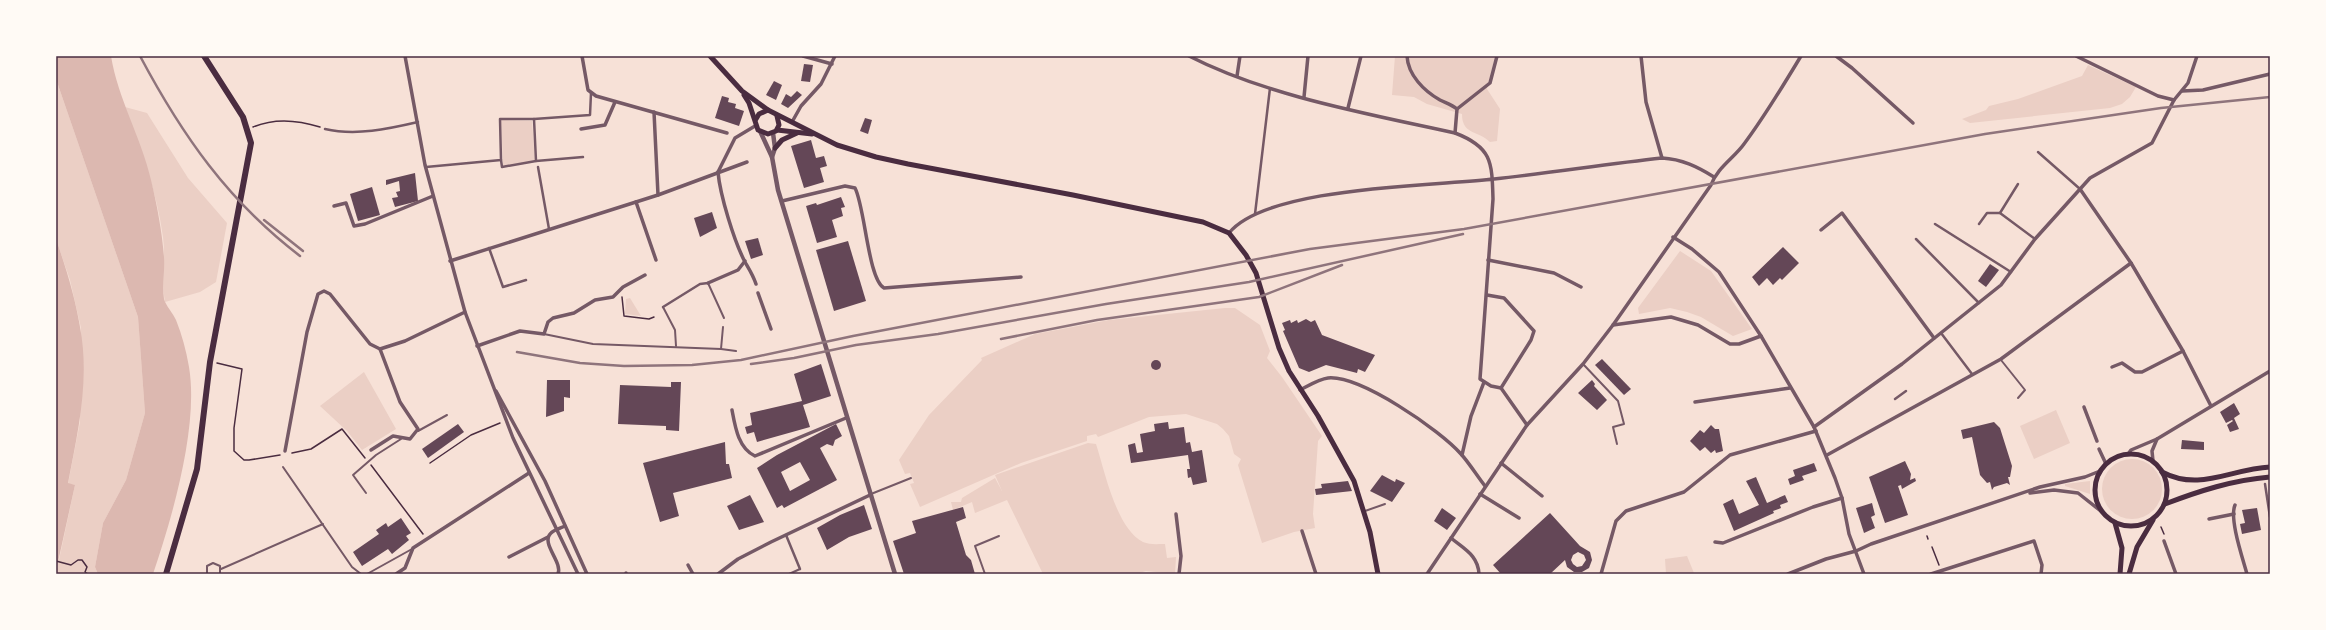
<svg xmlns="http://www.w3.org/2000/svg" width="2326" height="630" viewBox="0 0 2326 630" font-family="'Titillium Web',sans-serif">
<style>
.green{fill:#ebcfc5}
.water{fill:#dcb8b0}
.building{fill:#644757;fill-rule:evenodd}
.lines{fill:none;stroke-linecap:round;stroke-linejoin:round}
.path{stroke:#4a2c40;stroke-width:1.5}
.service{stroke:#755966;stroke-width:2}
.pedestrian{stroke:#755966;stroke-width:2.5}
.minor{stroke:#755966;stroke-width:3.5}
.tertiary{stroke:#755966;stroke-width:4.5}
.secondary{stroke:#4a2c40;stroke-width:5}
.trunk{stroke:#4a2c40;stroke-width:6}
.rail{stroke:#8f747c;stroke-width:2.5}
.neatline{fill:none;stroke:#4a2c40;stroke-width:1.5}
</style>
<rect width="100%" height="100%" fill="#f7e1d7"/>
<!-- green -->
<g class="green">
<path d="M1395,56H1495L1487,89L1500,109L1497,141L1490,142C1478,130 1462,135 1462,114L1427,104L1414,97L1392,95Z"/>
<path d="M2088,65L2136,87L2130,97L2122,104L2110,108L1970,123L1962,119L1986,110L1989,106L2018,99L2082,76Z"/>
<path d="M56,79L138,317L145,413L126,480L103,523L95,567L98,574H56L75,485L68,484L80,422L81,328L70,280L56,239Z"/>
<path d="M125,107L147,113L188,178L227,223L216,282L200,292L165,302C161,280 166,259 163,237C157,192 141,150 125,107Z"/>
<path d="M501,120L532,121L535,161L503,166Z"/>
<path d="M1680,251L1711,271L1752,329L1733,336L1701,317L1687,312L1670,308L1639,314L1638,308Z"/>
<path d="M630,298L641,316L625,314L626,299Z"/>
<path d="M1225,308H1235L1260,325L1270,351L1267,358L1282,377L1322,436L1318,441L1313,514L1315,528L1294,532L1262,543L1238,465L1241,459L1234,454L1229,436L1223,429L1217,424L1186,414L1149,417L1098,437L1096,434L1087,436V441L1021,463L920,507L910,484L914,483L910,473L905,474L899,460L929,415L982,360L981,358L1035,334L1062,329L1109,320Z"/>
<path d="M364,372L396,429L362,450L347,431L320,406Z"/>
<path d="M2056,410L2070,443L2034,459L2020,426Z"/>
<path d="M1088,443L1096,444C1105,472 1116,528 1143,542C1150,545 1157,544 1165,544L1167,558L1176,557L1175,574L1146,571L1136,574H1043L1007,500L975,513L972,502L953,510L951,502H961L962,498L995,478L1002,491L995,475Z"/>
<circle cx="2132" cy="489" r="30"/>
<path d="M2090,481V494L2065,486V484Z"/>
<path d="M1687,556L1694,573L1666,574L1665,559Z"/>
</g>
<!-- water -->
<g class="water">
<path d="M56,56H111C118,99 141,137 151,180C157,205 162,231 164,257C165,271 162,285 164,299C166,306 173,313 176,320C182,335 186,350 189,367C199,426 172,518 153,574H98L95,567L103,523L126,480L145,413L138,317L56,79Z"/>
<path d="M56,239C66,268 75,297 80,327C90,379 78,432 68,483L75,485L56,571Z"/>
</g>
<!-- building -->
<g class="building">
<path d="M804,64L813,65L810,82L801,81Z"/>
<path d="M774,81L782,85L776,100L766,95Z"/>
<path d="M797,91L802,95L788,108L781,104L786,94L791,97Z"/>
<path d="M722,96L729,98L728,102L736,104L735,108L744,111L739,126L715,118Z"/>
<path d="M865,118L872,120L868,134L860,131Z"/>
<path d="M811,140L816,158L824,156L827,166L820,168L824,182L804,188L791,146Z"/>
<path d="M415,173L418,201L395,207L392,198L398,197L396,192L400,191L399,181L386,185V180Z"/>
<path d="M372,187L380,215L358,221L350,194Z"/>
<path d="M841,197L845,207L841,208L843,216L832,220L837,237L817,243L806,206L816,203L817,205Z"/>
<path d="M712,212L717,228L700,237L694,218Z"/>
<path d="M758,238L763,255L751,259L745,241Z"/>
<path d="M848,241L866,301L834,311L816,250Z"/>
<path d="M1783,247L1799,263L1782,280L1780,278L1773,285L1767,278L1759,286L1752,277Z"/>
<path d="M1990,264L1999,270L1986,287L1978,281Z"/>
<path d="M1306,319L1311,322L1315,320L1322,335L1375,355L1365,372L1358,369L1357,373L1326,365L1309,372L1299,368L1283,331L1285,330L1282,323L1290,320L1291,323L1297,320L1298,323Z"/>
<path d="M1602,359L1631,389L1624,395L1595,365Z"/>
<circle cx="1156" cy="365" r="5"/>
<path d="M821,364L831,396L803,405L810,427L757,442L754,432L747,434L745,427L752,425L750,413L802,401L794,374Z"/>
<path d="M547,380H570V398L564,397V411L546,417Z"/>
<path d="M1592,380L1595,384L1594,386L1607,400L1597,410L1578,393Z"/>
<path d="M671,382H681L679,431L666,430V426L618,424L620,385L671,387Z"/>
<path d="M2234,403L2240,414L2234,418L2239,429L2230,432L2227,425L2233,421L2232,420L2226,423L2220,412Z"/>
<path d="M1168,422L1169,429L1184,427L1186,443L1190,442L1192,452L1202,450L1207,482L1193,485L1191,477L1188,478L1187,469H1190L1188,455L1131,463L1128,445L1135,443L1137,453L1143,452L1140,434L1155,431L1154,424Z"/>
<path d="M1994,422L2000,428L2012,466L2010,477H2008L2010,485L2007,483L1994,487L1992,490L1990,482L1987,483L1980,475L1972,437L1963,439L1961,430Z"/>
<path d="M458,424L464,432L428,458L422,449Z"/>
<path d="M836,424L842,436L835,440L833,446L827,444L820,448L837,480L784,508L782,505L777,508L757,468L777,455ZM800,462L810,480L790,491L781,472Z"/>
<path d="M1711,425L1715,429H1719L1723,451L1716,453L1715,450L1711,453L1705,447L1700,451L1690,441L1700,430L1704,433Z"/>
<path d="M2182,440L2204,442V450L2181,449Z"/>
<path d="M725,442L726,464H729L732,478L673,493L679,516L660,522L643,463Z"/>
<path d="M1905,461L1911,474L1910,480L1915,478L1916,481L1902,489L1901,485L1898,486L1908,515L1885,523L1869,477Z"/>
<path d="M1814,463L1817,471L1802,476L1804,480L1790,485L1788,479L1795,476L1793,470Z"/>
<path d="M1382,475L1395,482L1396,479L1405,483L1392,502L1370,491Z"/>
<path d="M1756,477L1767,503L1785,495L1788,502L1780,505L1781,508L1773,511L1774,513L1734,531L1723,504L1733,499L1739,514L1759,505L1746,481Z"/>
<path d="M1348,481L1352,491L1316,495L1315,489L1322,488L1321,484Z"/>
<path d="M750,495L764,522L739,530L727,506Z"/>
<path d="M1872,503L1875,515L1871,517L1875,528L1864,533L1856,508Z"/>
<path d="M864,505L872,529L849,537L827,550L817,528L840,515Z"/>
<path d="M963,507L966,518L956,522L966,555L971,560L975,574H904L893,541L916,533L912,521Z"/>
<path d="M1442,508L1456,518L1447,530L1434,521Z"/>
<path d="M2257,508L2261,530L2242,534L2240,524L2245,523L2242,510Z"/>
<path d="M1550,513L1580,546L1590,552L1592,560L1589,568L1582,572H1574L1567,567L1565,560L1550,574H1501L1493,565ZM1578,552L1584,555L1586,560L1582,566L1577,567L1573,564L1571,560L1573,555Z"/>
<path d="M401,518L411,533L406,536L409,540L392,554L388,549L362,566L353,552L379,534L376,530L386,523L388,527Z"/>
</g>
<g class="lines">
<!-- path -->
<g class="path">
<path d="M253,127C274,118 298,120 320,127"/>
<path d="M622,297L624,316L649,319L654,317"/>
<path d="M217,363L242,369L234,428V451L244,460H249L280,455"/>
<path d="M292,453L311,449L342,429L365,458"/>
<path d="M430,463L471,435L500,423"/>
<path d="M371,465L423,534"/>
<path d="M2161,527L2164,534"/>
<path d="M1927,536L1928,539"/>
<path d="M1932,547L1939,565"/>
<path d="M56,561L71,565L78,560H82L87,567L85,572L88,574"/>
</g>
<!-- service -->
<g class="service">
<path d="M708,283L724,318"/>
<path d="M663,307L675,330L676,346"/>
<path d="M544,334L593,344L721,349L723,327"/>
<path d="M721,349L736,351"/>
<path d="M2001,360L2025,390L2018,398"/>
<path d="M1583,364L1618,401L1624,424L1613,427L1617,444"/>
<path d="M418,431L447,415"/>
<path d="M283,467L352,567L361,574"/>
<path d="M366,493L353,475L376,455L401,439"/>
<path d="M871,494L911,478"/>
<path d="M1365,511L1385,504"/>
<path d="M221,569L323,524"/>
<path d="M207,574V566L213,563L220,566V574"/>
<path d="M367,574L412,549"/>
<path d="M789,574L800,569"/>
<path d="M985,574L975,546L999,536"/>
</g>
<!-- pedestrian -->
<g class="pedestrian">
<path d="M325,129C356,136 388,129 418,122"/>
<path d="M2038,152L2080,189"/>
<path d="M501,160L502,167L536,161L534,119"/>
<path d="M536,161L583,157"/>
<path d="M426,167L501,160L500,119H534L590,115L591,93"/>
<path d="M538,167L549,229"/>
<path d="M2000,213L2018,184"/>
<path d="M1255,214L1270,88"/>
<path d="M1935,224L2011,272"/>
<path d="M1979,224L1987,213H2000L2035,239"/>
<path d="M1916,239L1979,303"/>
<path d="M489,248L503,287L526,280"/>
<path d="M663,307L700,284L708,283"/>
<path d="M1941,333L1972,374"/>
<path d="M1895,399L1906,391"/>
<path d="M2265,484L2270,517"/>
<path d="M786,535L800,569"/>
</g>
<!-- minor -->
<g class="minor">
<path d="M405,56L425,165L465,312L513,438L578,574"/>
<path d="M582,56L588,90L596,96L727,133"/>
<path d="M803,56L832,64"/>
<path d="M1189,56C1267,96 1369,114 1455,133C1492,147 1492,162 1493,199L1480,379L1491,386L1501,388L1527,425"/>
<path d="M1407,56C1408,75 1424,91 1440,100C1446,103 1452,105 1457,109L1455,133"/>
<path d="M1641,56L1646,102L1662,158"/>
<path d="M1836,56L1852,68L1913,123"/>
<path d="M2076,56L2158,96L2174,100"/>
<path d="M1237,76L1240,56"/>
<path d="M2182,91L2203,90L2270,74"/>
<path d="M1304,97L1308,56"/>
<path d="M1348,108L1361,56"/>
<path d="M1457,109L1490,83L1497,56"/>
<path d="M654,112L658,195"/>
<path d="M792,122L801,106L821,84L835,56"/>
<path d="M581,129L605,125L615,102"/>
<path d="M718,172C720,195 734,241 745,262C749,269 753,275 756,284"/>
<path d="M718,172L735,138L755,126"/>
<path d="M2080,189L2131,263L2183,351L2211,406"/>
<path d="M782,201L845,186L855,188C865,207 868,279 884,288L1021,277"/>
<path d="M636,202L656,260"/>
<path d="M334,206L346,203L354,226L365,224L433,196"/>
<path d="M1821,230L1842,213L1934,338"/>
<path d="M1229,233C1267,186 1435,186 1494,179C1550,173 1606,164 1662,158C1682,159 1698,167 1714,177"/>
<path d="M1673,237L1692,249L1719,272L1761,336L1814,427L1835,478L1842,498L1849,534L1864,574"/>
<path d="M1488,260L1554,273L1581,287"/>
<path d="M450,261L658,195L747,162"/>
<path d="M708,283L738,270L745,261"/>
<path d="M758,293L771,329"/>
<path d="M1487,295L1504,298L1534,331L1531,340L1501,388"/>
<path d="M1613,325L1671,317L1698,325L1730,344H1739L1761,336"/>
<path d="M477,346L520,331L544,334L548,322L553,318L574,313L595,300L613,297L623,287L645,275"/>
<path d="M2112,367L2122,363L2135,372H2142L2183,351"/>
<path d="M1300,390C1308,386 1319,379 1328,378C1360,375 1440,430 1461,454C1470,464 1477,476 1485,486"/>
<path d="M496,391L545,481L587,574"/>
<path d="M1695,402L1790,388"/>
<path d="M2084,407L2097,441"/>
<path d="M732,410C735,426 738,448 755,456L846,418"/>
<path d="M1814,427L1902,364L2001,285L2035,239L2090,178L2152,143L2174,100L2188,83L2197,56"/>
<path d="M2099,449L2106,464"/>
<path d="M371,450L393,436L410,439L418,429L400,402L380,349"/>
<path d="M285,451L307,332L318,294L324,291L330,294L370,344L380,349L405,341L465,312"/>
<path d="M2128,454L2131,450L2157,439L2270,371"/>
<path d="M1462,455L1471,416L1484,382"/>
<path d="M1827,455L2001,359L2131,263"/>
<path d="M2153,461L2152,451L2157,439"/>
<path d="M1501,463L1542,496"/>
<path d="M2030,493L2054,490L2078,493L2102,512"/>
<path d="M1480,494L1519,518"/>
<path d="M2235,505C2229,519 2243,559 2247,574"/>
<path d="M1176,514L1181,556L1179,574"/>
<path d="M2209,519L2234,514"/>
<path d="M1302,531L1316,574"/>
<path d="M1451,538C1464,549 1478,555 1479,574"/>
<path d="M2164,541L2176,574"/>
<path d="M1715,542L1723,543L1813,507L1842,498"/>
<path d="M509,557L548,537"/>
<path d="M688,565L693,574"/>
<path d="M396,574L405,568L413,548L529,473"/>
<path d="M558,574C563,562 540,543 551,533C554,530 561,528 565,526"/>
<path d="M626,574V573"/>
<path d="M718,574L738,559L771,542L870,495"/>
<path d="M1427,574L1527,425L1583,364L1613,325L1711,185C1717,168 1734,158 1744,144C1765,116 1783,86 1801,56"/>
<path d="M1601,574L1616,521L1626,511L1684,492L1730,455L1816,431"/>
<path d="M1788,574L1826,559L1856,551L1871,544L2040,487L2085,477L2100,471"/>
<path d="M1931,574L2034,541L2042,565L2041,574"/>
</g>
<!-- tertiary -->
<g class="tertiary">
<path d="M760,131L772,157L778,190L895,574"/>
<path d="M772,157L775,148L773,133"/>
</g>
<!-- secondary -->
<g class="secondary">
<path d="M710,56L742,91L768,110L837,145L876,157L908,164L1073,195L1203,222L1229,233L1246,255L1256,273L1279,348L1289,371L1318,416L1354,481L1370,532L1378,574"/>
<path d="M744,95L749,103L758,130L768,134L776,131L779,125L777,116"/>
<path d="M756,119L759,114L768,110"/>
<path d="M777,130L812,134"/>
<path d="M775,148L782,140L797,133"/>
<circle cx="2131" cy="490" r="36"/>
<path d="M2162,472C2200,492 2230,469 2270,467"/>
<path d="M2165,504C2199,491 2233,480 2270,477"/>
<path d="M2115,523L2122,548L2120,574"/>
<path d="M2129,574L2137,547L2153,520"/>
</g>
<!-- trunk -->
<path class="trunk" d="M166,574L197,469L210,362L251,143L243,117L204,56"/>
<!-- rail -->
<g class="rail">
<path d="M140,56C182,135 228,201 300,256"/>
<path d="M264,220L303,251"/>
<path d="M1001,339L1097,320L1259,297L1342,265"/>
<path d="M517,352L580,363L624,366L692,365L741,360L853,336L1310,249L1464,229L1985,134L2161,108L2270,97"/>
<path d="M751,364L794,358L856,345L938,334L1106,304L1249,282L1463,234"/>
</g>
</g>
<!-- border -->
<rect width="2326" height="630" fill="none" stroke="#fffaf5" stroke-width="114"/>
<rect x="57" y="57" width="2212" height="516" class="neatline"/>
</svg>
